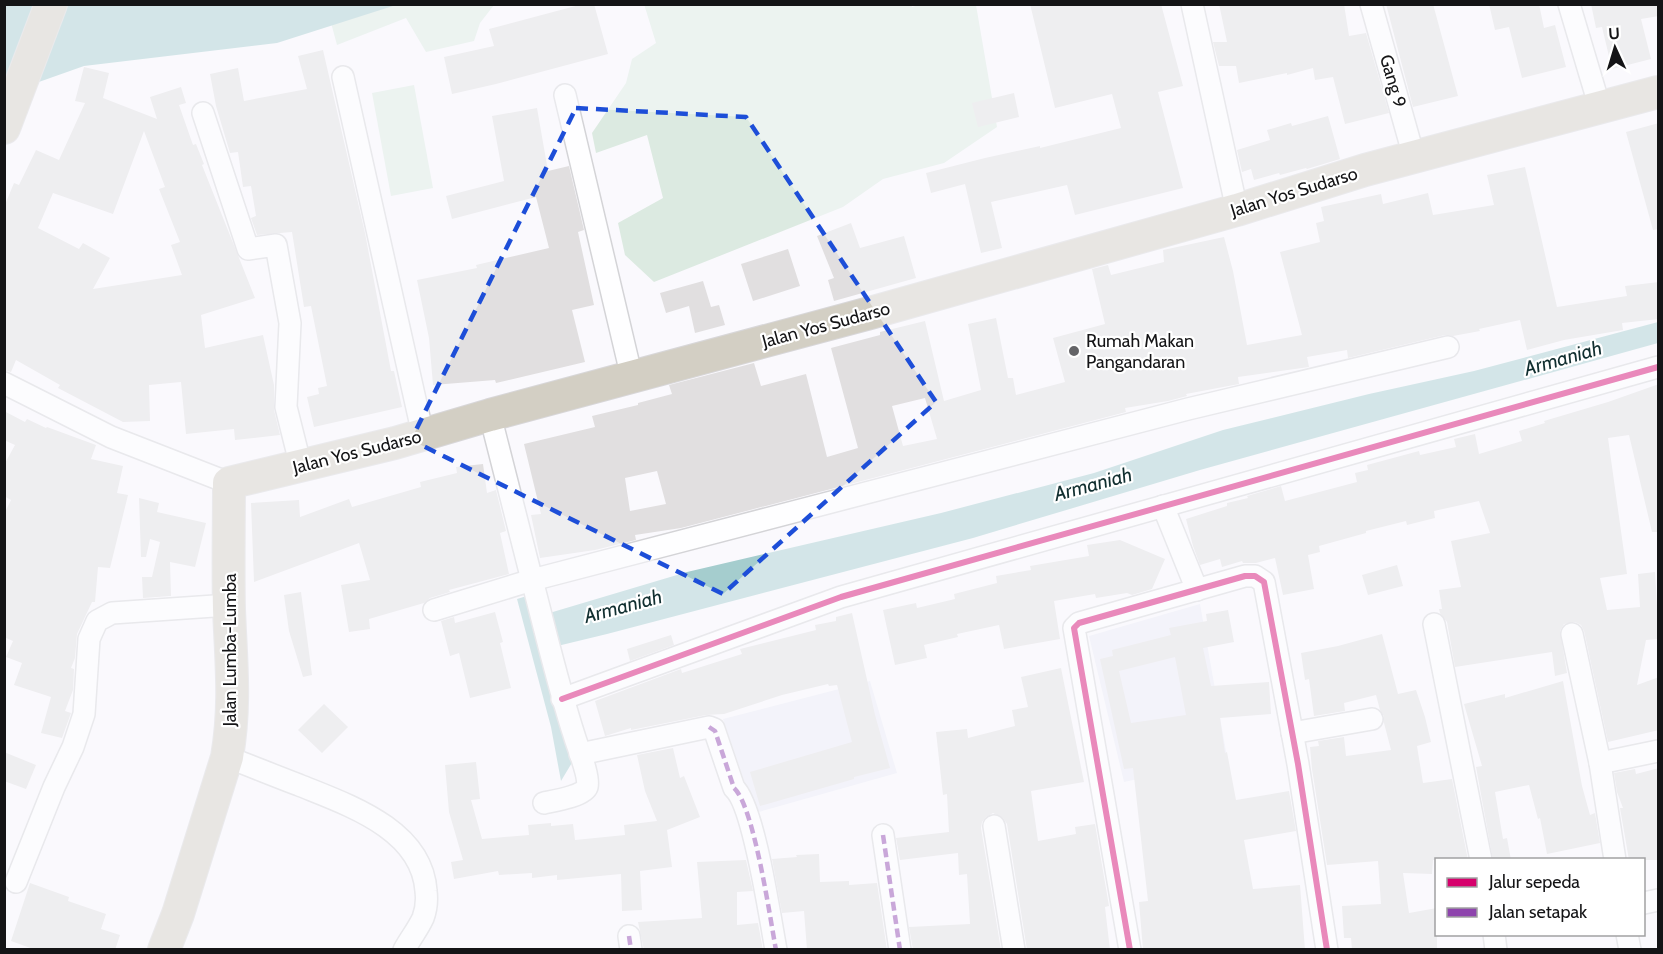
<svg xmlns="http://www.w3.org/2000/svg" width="1663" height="954" viewBox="0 0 1663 954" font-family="Cabin,sans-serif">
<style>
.built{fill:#ebebf5}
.green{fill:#dceae1}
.water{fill:#a5cdce}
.building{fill:#e1dfe0;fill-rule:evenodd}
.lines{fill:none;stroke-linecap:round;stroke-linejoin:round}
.minor-casing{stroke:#d4d4d7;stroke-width:24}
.highway-casing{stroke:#d8d7d9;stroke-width:34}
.minor{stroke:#fefeff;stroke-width:21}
.highway{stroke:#d3cfc4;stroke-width:32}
.quiet{stroke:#8e44ad;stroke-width:4.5;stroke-dasharray:9 4.5;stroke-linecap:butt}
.cycleway-casing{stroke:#fff;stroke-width:10}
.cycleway{stroke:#d6006c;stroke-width:6}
.marked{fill:none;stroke:#1d4ed8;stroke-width:4.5;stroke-dasharray:12 8;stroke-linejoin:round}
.poi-dot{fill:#646467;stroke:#fff;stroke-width:2}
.labels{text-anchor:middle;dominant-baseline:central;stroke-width:4.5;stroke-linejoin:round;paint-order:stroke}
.street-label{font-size:18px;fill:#141416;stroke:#fff}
.poi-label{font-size:18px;fill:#141416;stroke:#fff;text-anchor:start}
.water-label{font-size:20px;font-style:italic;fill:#112f30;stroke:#fff}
</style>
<rect width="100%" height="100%" fill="#faf9fd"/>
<!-- built -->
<g class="built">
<path d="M1200,604L1257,927L1178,770L1124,782L1089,636Z"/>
<path d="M870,681L897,773L755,813L723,719Z"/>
</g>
<!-- green -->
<g class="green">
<path d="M644,4H911L912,7L922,4L976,5L997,127L944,163L883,179L843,207L654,282L625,255L618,223L663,198L647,135L596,153L592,133L626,83L632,59L656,43Z"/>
<path d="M352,5H494L480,23L474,41L426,52L406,18L337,45L330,19Z"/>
<path d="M414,85L433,188L391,196L372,93Z"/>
</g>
<!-- water -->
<g class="water">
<path d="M4,5H396L277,43L84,66L5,94Z"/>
<path d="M1658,322V343L1200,470L973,538L607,634L545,649L573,761L561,781L551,727L517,599L530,595L536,617L687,572L941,513L1094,473L1223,430L1369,394L1474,371Z"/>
</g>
<!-- building -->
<g class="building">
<path d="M583,4H594L608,54L496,84L452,94L444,57L494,46L489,29Z"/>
<path d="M1030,4H1161L1183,86L1158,92L1183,188L1075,215L1067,185L991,202L1002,248L981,253L965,184L931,193L926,173L985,158L1040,146V148L1121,128L1112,94L1055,108Z"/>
<path d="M1219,4H1344L1349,36L1366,33L1389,113L1345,124L1333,77L1315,80L1313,68L1287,75V73L1239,83L1236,66H1219L1213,42H1227Z"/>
<path d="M1386,4H1433L1458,96L1413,107Z"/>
<path d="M1489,4H1539L1544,28L1555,25L1566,67L1522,78L1509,27L1495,30Z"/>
<path d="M1591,4H1659V16L1641,19L1651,59L1612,69L1602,27L1596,28Z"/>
<path d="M323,50L365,233L391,371H394L402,407L314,427L307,397L319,394L318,388L327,386L311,306L304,307L292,232L257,235L251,218L256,216L251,186L243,187L238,152L230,153L216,106L210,74L238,68L244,101L307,89L298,56Z"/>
<path d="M84,67L109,73L103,98L157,119L150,97L181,87L186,103L179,105L193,145L196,144L204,164L202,165L255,298L201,315L205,348L263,335L274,385V410L280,435L235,440L234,429L186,434L181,382L149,385L150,421L123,422L58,388L60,385L16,360L11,372L4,370V207L14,183L19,185L36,150L59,160L85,103L75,101ZM144,131L165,187L159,189L180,242L171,245L182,275L93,289L110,258L83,243L79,249L38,228L53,193L113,214Z"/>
<path d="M1014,93L1019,117L978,127L972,103Z"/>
<path d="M537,108L548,171L569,166L584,230L578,232L594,305L572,310L585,362L496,383L495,380L433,385L429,338L417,280L477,268L476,265L549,248L536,197L452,219L446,196L504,181L492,116Z"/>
<path d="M1328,116L1340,159L1307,169L1306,168L1280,175L1279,173L1254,180L1251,169L1242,172L1237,150L1270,140L1267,130L1291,123L1292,126Z"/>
<path d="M1659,123V229L1653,230L1626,132Z"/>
<path d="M1525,167L1557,307L1627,296L1625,286L1659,282V319L1622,323L1623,330L1564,340L1527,350L1520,320L1479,329L1480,331L1453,336L1445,335L1348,358L1347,350L1307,357L1309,367L1238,377L1239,384L1186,394L1187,396L1168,401L1125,408L1126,412L681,528L635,535L636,540L595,550L540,558L531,515L541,514L524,444L595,427L592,416L638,405V403L672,394L669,385L754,363L761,386L806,374L827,457L858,448L831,348L880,335V332L925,321L944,401L981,390L968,324L996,318L1008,378H1013L1016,395L1065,382L1053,338L1105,324L1092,269L1108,265L1111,275L1164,262L1163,250L1224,237L1233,271L1247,345L1302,335L1280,252L1320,242L1316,223L1324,221L1321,207L1381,194L1383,204L1428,193L1433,215L1494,205L1487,175ZM925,398L937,439L903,446L892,406ZM657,471L666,504L630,511L625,478Z"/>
<path d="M851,223L860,248L904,236L916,278L834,301L828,280L834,278L817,236Z"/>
<path d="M788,249L800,286L753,301L741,264Z"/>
<path d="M703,281L711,307L719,305L725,325L695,333L689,306L666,313L660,293Z"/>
<path d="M1659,384V532H1652L1629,435L1608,438L1627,574L1600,578L1607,610L1640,607L1638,574L1655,572L1659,639L1646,640L1637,685L1659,677V730L1608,742L1584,631L1581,625L1575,622L1564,624L1560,631L1567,673L1555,676L1552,652L1455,667L1447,622L1440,613L1439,609H1442L1439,590L1461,587L1451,541L1490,533L1479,501L1434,511L1435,518L1407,525L1406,521L1366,531V533L1319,546L1320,552L1308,555L1314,589L1283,595L1275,558L1256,563H1243L1242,561L1222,567L1220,559L1200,565L1193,546L1186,519L1227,506V503L1248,498L1247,496L1281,486L1285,501L1357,482L1355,473L1368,470L1367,465L1419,451L1420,455L1456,447L1454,439L1475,434L1479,454L1522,441L1519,431L1545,423L1544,421L1608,402Z"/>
<path d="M4,411L25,422L27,419L46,428L47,427L96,445L91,459L123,466L117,493L128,495L110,568L98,567L95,602H92L77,634L75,658L71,668L74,669L73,690L65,711L71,713L62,738L41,733L51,697L14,685L22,663L6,657L13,641L4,637V514L11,500L4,496V465L15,445L4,440Z"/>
<path d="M483,464L487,493L496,490L506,531L500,533L509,574L449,590L450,592L430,598L424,603L369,619L370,629L349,632L341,585L370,580L359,543L254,582L251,503L299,500L300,517L349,499L352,507L421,487L420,482L457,473L456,467Z"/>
<path d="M139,498L159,503L157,512L206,523L195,567L170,562L171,596L143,598L142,577H152L160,542L150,539L146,557H141Z"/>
<path d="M1120,540L1165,559L1152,589L1132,595L1127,593L1096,598L1095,594L1054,601L1060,639L1004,649L999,625L957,634L958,637L924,645L927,658L895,665L883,610L916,603L917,608L955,599L954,594L997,583L996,576L1031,570L1030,566L1089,556L1087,545Z"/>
<path d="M1397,565L1403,586L1368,595L1362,575Z"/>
<path d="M301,592L312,675L303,677L289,631L284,595Z"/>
<path d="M1228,610L1234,642L1203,648L1211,686L1269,682L1271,714L1220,718L1225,753L1227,752L1236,800L1289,791L1296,831L1244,840L1253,889L1300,885L1305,950H1143L1139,902L1148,901L1133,768L1124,769L1100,659L1113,656L1112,650L1171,635L1169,628L1207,621L1206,614ZM1175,657L1186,715L1131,723L1119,671Z"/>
<path d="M495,612L503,642L500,643L511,688L470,698L459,653L450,656L441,621L454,617L455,623Z"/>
<path d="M852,613L875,715L890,768L854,777V779L760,806L750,772L852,742L837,685L829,686L828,684L782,695L724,714L706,715L631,730V728L605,736L595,701L681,669L682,673L742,654L740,649L816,630L815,625L836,621V617Z"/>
<path d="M1382,634L1398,694L1416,690L1425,717L1431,742L1417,746L1423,783L1452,779L1468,860H1433L1432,874L1403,873L1409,913L1437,908V950H1352L1351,938H1344L1342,906L1381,904L1378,861L1327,865L1312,769L1310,747L1319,746L1318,741L1344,737L1346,756L1391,750L1384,723V716L1380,710L1376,695L1344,703L1345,711L1314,716L1309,679L1305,680L1301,653L1338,646Z"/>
<path d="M671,635L674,645L630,661L627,649Z"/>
<path d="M1061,668L1084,782L1031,791L1038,841L1076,834L1075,827L1095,824L1109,906L1105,907L1110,950H1027L1007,824L1003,818L993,813L986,817L982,822L981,828L1001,950H913L909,927L970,924L967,874L959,875L958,853L900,860L896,838L949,832L947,794L943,795L936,732L967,729L968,738L1015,726L1012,710L1028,707L1021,677Z"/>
<path d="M1563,681L1582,786L1590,815L1595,813L1600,843L1547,854L1540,818L1538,819L1529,785L1495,792L1503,839L1507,838L1511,860H1493L1476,767L1482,766L1464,704L1505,694V698Z"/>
<path d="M324,704L348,727L322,753L298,730Z"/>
<path d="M673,748L680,778L684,776L700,817L667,830L672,867L640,871L642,910L622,911L621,874L557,880V875L532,878V873L499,875L498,871L454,879L451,862L463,860L449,812L445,765L476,762L480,799L471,800L482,839L529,835L528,825L551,823V826L573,824L575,840L625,835L624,825L657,821L645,791L637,755Z"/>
<path d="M4,752L36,765L26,789L4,781Z"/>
<path d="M1659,768V860H1629L1620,808H1623L1617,792L1614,773L1635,769L1636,774Z"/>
<path d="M819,854L820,882L849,881V885L877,883L887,950H807L804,911L782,913L772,859L797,857L796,855Z"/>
<path d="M746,860L753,891L737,892V925L758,923L763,950H644L638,922L702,918L697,862Z"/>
<path d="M30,883L69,897L68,901L106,914L101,929L120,935L115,950H36L11,941Z"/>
</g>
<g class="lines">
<!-- minor casing -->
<g class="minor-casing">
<g id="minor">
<path d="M1192,4L1237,210"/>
<path d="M1371,4L1414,157"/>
<path d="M1569,4L1600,108"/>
<path d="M343,77L423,435"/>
<path d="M565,95L632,378"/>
<path d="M203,113L248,249L276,245L290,323L286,407L301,467"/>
<path d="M4,383L111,437L229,483"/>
<path d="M490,415L532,580L1188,409L1448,347"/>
<path d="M1163,506L1197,590"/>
<path d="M434,610L532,580C546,633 558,686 575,738C578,748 590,777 587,787C584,796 553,801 544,803"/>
<path d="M1434,624L1481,860"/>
<path d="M1572,634L1600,763L1658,751"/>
<path d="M562,699L841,597L1658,367"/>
<path d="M1292,733L1372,719"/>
<path d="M580,754L709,727L714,729L734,788C754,806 770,918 776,950"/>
<path d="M227,757C251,766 275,776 299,785C348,805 422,829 426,891C427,899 426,910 423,918C418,929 410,939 404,950"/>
<path d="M1600,763L1615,860"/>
<path d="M994,826L1014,950"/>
<path d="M883,835L900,950"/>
<path d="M16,882L54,787L73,747L84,714L89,639L97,621L112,613L229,605"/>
<path d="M1644,903L1658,900"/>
<path d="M1494,934L1496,950"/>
<path d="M1627,934L1630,950"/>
<path d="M629,936L631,950"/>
<path d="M1130,950L1074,628L1079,623L1245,576H1255L1264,582L1298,764L1327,950"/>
</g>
</g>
<!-- highway casing -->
<g class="highway-casing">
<g id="highway">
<path d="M4,128L51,4"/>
<path d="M164,950L178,914L227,757C236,704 231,661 229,609C228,567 229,525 229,483L395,443L490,415L870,313L1237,210L1365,170L1658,92"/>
</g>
</g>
<!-- minor -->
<use href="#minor" class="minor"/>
<!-- highway -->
<use href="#highway" class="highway"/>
<!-- quiet -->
<g class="quiet">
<path d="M709,727L715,731L734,788C754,806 770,918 776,950"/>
<path d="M883,835L900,950"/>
<path d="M629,936L631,950"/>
</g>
<!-- cycleway casing -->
<g class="cycleway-casing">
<g id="cycleway">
<path d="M562,699L841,597L1658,367"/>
<path d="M1130,950L1074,628L1079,623L1245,576H1255L1264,582L1298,764L1327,950"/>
</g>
</g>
<!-- cycleway -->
<use href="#cycleway" class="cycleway"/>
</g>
<!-- marked area -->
<path d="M0 0H1663V954H0ZM576,108L746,117L936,402L723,594L411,440Z" fill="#faf9fd" fill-opacity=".55" fill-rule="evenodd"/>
<path class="marked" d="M576,108L746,117L936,402L723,594L411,440Z"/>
<!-- markers -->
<circle class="poi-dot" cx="1074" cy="351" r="6"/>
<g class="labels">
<!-- street labels -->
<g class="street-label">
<text transform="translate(1393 81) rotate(74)">Gang 9</text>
<text transform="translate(1294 192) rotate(-17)">Jalan Yos Sudarso</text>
<text transform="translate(826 325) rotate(-15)">Jalan Yos Sudarso</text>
<text transform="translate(357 452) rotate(-14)">Jalan Yos Sudarso</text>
<text transform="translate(230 650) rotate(-90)">Jalan Lumba-Lumba</text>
</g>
<!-- poi labels -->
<g class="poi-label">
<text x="1086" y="341">Rumah Makan<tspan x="1086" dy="21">Pangandaran</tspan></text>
</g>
<!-- water labels -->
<g class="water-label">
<text transform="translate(1563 358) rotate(-16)">Armaniah</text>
<text transform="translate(1093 484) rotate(-15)">Armaniah</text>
<text transform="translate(623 606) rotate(-15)">Armaniah</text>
</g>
</g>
<!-- border -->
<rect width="1663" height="954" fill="none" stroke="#141416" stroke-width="12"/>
<!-- legend -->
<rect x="1435" y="858" width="210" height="78" fill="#ffffff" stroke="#a1a1a2" stroke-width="1.5"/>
<rect x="1447" y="878" width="30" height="9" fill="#d6006c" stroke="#a1a1a2" stroke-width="1.5"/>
<text x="1489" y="888" font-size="18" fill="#141416">Jalur sepeda</text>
<rect x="1447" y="908" width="30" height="9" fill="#8e44ad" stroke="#a1a1a2" stroke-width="1.5"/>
<text x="1489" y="918" font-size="18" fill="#141416">Jalan setapak</text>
<!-- north arrow -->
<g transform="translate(1615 48) rotate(356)" stroke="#ffffff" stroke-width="4.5" paint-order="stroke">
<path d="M0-4.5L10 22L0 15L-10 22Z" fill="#141416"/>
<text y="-9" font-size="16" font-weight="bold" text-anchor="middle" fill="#141416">U</text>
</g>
</svg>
